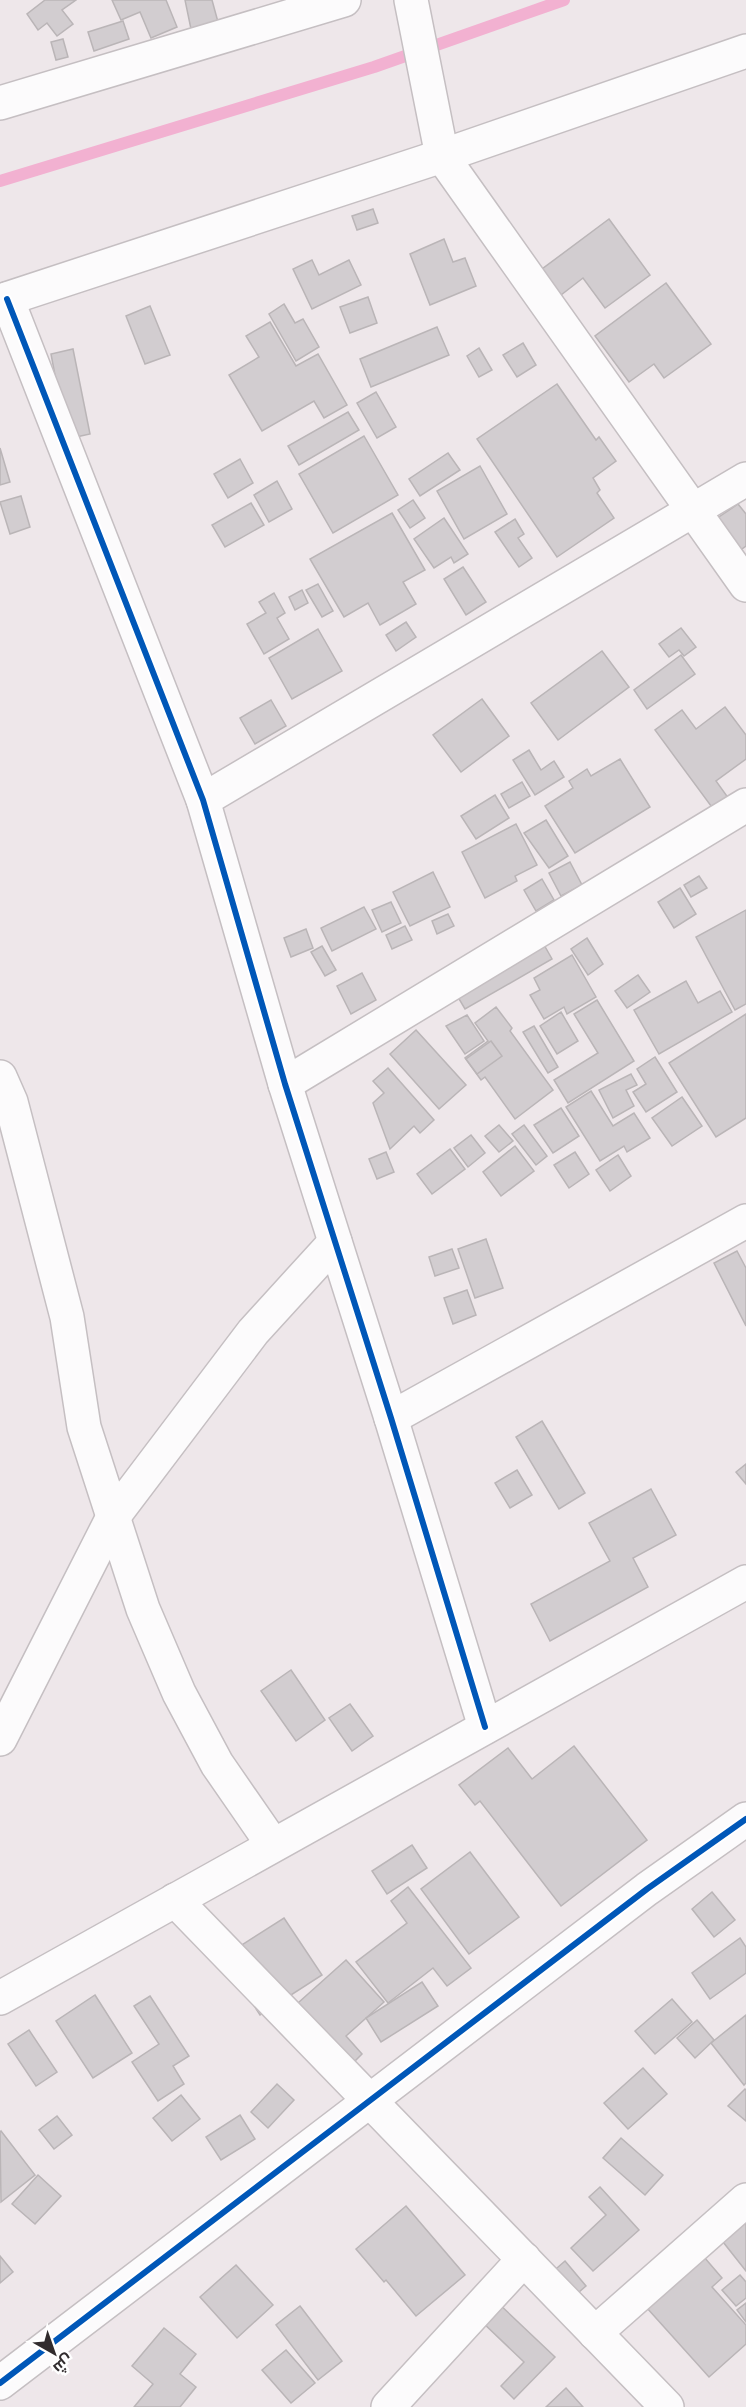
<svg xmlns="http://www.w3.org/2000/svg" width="746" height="2407" viewBox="0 0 746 2407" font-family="'Libre Baskerville',Cairo,serif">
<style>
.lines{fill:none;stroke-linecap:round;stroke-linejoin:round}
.stream{stroke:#f2b1d1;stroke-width:12}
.building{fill:#d2cdd0;stroke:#bab5b7;stroke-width:1.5}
.minor-casing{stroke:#c5bfc2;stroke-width:36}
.minor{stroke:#fcfbfc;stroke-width:33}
.cycleway-casing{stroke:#fff;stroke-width:10}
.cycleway{stroke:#0057b8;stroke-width:6}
</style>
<rect width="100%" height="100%" fill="#eee7ea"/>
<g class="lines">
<!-- stream -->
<path class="stream" d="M0,181L374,67L564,0"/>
</g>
<!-- building -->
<g class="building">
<path d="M45,0H76L62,10L73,24L57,36L47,23L38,30L27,14Z"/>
<path d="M112,0H166L177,27L151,38L140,12L121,20Z"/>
<path d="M185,0H212L218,22L191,29Z"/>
<path d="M123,21L129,39L94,51L88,32Z"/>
<path d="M63,39L68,57L56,60L51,42Z"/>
<path d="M373,209L378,223L357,230L352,216Z"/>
<path d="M609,219L650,275L605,308L583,278L561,295L542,269Z"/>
<path d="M444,239L453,262L465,258L476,286L430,305L410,254Z"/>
<path d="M312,260L319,275L349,260L361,285L312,309L293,269Z"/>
<path d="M666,283L711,344L664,378L654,364L629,382L595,336Z"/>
<path d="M368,297L377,323L350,333L340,307Z"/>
<path d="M284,304L295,323L303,319L319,347L296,361L269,314Z"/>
<path d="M150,306L170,355L145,364L126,316Z"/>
<path d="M270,322L296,366L318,354L347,405L324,418L314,401L262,431L229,375L259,357L246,336Z"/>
<path d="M437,327L449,355L371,387L360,359Z"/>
<path d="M523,343L536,365L517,377L503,355Z"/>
<path d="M479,348L492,370L479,377L467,356Z"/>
<path d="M73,349L90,434L67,439L51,354Z"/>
<path d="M557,384L596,440L599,437L616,461L593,478L600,490L597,493L614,518L557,557L477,439Z"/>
<path d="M376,392L396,427L377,438L357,403Z"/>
<path d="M348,412L359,430L299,465L288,446Z"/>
<path d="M364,436L398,495L333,533L299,474Z"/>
<path d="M0,448L10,482L0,485Z"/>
<path d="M448,453L460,470L420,496L409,479Z"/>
<path d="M240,459L253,483L228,498L214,474Z"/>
<path d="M480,466L507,514L464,539L437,491Z"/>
<path d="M277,481L292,509L269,522L254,495Z"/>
<path d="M21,496L30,527L10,534L0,502Z"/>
<path d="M413,500L425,518L410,528L398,510Z"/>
<path d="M251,503L264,525L225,547L212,525Z"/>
<path d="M738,504L746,514V546L739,551L716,519Z"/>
<path d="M392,513L425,570L403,582L416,604L380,625L368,603L344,617L310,559Z"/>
<path d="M444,518L468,554L454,563L451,557L434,568L414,539Z"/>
<path d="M515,519L524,534L518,538L532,558L519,567L495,532Z"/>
<path d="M463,567L486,602L466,615L444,579Z"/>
<path d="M318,584L333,611L322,617L306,590Z"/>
<path d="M302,590L308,603L295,610L289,597Z"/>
<path d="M274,593L285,613L277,618L289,639L264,654L247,624L266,613L259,602Z"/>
<path d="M406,622L416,637L396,651L386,635Z"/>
<path d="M681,628L696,647L684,656L679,650L669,657L659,644Z"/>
<path d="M318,629L342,671L292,699L269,658Z"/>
<path d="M602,651L629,687L558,740L531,703Z"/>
<path d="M681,655L695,674L647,709L634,690Z"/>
<path d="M482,699L509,736L461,772L433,735Z"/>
<path d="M271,700L286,726L255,744L240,718Z"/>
<path d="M725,707L746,735V759L716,781L729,799L714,810L655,730L682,710L696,729Z"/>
<path d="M529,750L541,770L554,761L564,777L535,795L513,760Z"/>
<path d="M620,759L650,807L575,853L545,806L573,788L569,781L587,769L591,776Z"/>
<path d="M522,782L530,796L509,808L501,794Z"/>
<path d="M495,795L509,818L476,839L461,816Z"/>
<path d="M546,820L568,856L549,868L524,833Z"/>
<path d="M516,824L537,865L515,876L517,881L485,898L462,852Z"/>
<path d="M570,862L582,885L561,896L549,873Z"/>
<path d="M433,872L450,907L410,926L393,892Z"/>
<path d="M699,876L707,888L691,897L684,885Z"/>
<path d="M542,879L554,900L536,911L524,890Z"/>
<path d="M680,888L696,914L674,928L658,902Z"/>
<path d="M391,902L401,923L382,932L372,910Z"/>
<path d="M364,907L376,929L332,951L321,928Z"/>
<path d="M746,910V1004L735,1010L696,937Z"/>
<path d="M448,914L454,926L437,934L432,921Z"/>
<path d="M405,926L412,940L392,949L386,935Z"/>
<path d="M306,929L313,948L291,957L284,938Z"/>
<path d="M539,936L552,959L465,1009L452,987Z"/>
<path d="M587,938L603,964L588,975L571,949Z"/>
<path d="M322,946L336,970L325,976L311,952Z"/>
<path d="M572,955L596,997L567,1014L564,1007L544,1019L530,995L540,990L534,978Z"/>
<path d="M362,973L376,1000L351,1014L337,986Z"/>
<path d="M638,975L650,992L627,1008L615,991Z"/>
<path d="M686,981L698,1003L720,991L732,1012L659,1054L634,1010Z"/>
<path d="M597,1000L634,1061L568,1103L554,1080L598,1053L574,1014Z"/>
<path d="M496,1007L512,1028L510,1031L553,1090L515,1119L485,1077L481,1080L465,1058L488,1041L475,1023Z"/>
<path d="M561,1012L578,1041L557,1054L540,1026Z"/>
<path d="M746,1014V1118L716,1137L669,1063Z"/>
<path d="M467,1015L484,1041L465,1054L446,1026Z"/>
<path d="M534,1026L558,1067L548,1073L523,1032Z"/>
<path d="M416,1030L466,1085L439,1109L390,1054Z"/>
<path d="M491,1041L502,1056L477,1074L466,1059Z"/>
<path d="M655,1057L677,1092L646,1112L633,1092L646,1084L637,1069Z"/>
<path d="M388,1068L434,1120L420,1133L414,1126L390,1149L373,1103L384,1093L373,1081Z"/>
<path d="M631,1074L637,1085L626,1090L634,1106L613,1118L599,1090Z"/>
<path d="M591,1091L613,1126L634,1113L650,1138L627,1152L624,1146L600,1161L566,1107Z"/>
<path d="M682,1097L702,1126L672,1146L652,1118Z"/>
<path d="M561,1108L579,1136L553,1153L534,1125Z"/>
<path d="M499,1125L513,1141L499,1152L485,1136Z"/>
<path d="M524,1125L547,1156L536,1165L512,1134Z"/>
<path d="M471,1135L485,1153L468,1167L454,1148Z"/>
<path d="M515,1146L534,1171L501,1196L483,1172Z"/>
<path d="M450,1149L465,1169L432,1194L417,1174Z"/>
<path d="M386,1152L394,1172L377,1179L369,1159Z"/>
<path d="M575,1152L589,1174L569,1188L554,1165Z"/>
<path d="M618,1155L631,1176L610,1191L596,1170Z"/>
<path d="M486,1239L503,1288L475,1298L458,1249Z"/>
<path d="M452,1249L459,1268L435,1276L429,1257Z"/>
<path d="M737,1251L746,1268V1326L714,1263Z"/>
<path d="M467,1290L476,1315L453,1324L444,1298Z"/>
<path d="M542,1421L585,1493L559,1509L516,1437Z"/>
<path d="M746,1464V1484L736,1472Z"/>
<path d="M517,1470L532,1495L510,1508L495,1483Z"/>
<path d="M651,1489L676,1535L633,1558L648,1587L550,1641L531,1604L610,1561L589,1523Z"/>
<path d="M291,1670L325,1720L296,1741L261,1691Z"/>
<path d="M350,1704L373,1736L352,1751L329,1718Z"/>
<path d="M574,1746L647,1840L561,1906L480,1801L475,1805L459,1785L508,1748L532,1779Z"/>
<path d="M412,1845L427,1868L387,1894L372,1871Z"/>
<path d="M470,1852L519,1917L469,1954L421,1889Z"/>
<path d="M408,1887L471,1968L447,1986L433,1968L388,2003L356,1962L407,1923L391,1901Z"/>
<path d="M712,1892L735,1920L714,1937L692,1909Z"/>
<path d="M284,1918L322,1975L260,2015L223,1957Z"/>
<path d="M740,1938L746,1947V1973L710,1999L692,1973Z"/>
<path d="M346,1960L384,2002L346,2036L362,2054L344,2072L289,2011Z"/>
<path d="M422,1982L438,2006L381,2042L366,2018Z"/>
<path d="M95,1995L132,2053L93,2078L56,2021Z"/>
<path d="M150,1996L189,2056L173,2066L184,2084L158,2101L132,2062L159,2044L134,2006Z"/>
<path d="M672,1999L692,2022L655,2054L635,2031Z"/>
<path d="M746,2015V2083L744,2085L711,2043Z"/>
<path d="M697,2020L714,2040L695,2058L677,2038Z"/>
<path d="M29,2030L57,2072L36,2086L8,2044Z"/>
<path d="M643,2068L667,2094L628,2129L604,2103Z"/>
<path d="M277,2084L294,2100L268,2128L251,2112Z"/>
<path d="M745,2089L746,2090V2121L728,2106Z"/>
<path d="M181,2095L200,2119L172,2141L153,2118Z"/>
<path d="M240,2115L255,2139L221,2160L206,2137Z"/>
<path d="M57,2116L72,2135L54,2149L39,2130Z"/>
<path d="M1,2131L35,2175L1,2202L0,2132Z"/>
<path d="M621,2138L663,2175L645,2195L603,2158Z"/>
<path d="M38,2175L61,2196L35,2224L12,2204Z"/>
<path d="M600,2187L639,2230L593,2271L571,2248L606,2215L589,2197Z"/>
<path d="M406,2206L465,2275L416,2316L386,2280L384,2282L356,2249Z"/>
<path d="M733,2210L746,2225V2271L712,2228Z"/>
<path d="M0,2256L13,2272L0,2283Z"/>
<path d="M704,2257L722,2278L712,2287L746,2325V2344L709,2377L647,2308Z"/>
<path d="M565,2261L586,2286L563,2306L542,2281Z"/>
<path d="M236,2265L273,2305L237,2338L200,2297Z"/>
<path d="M740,2275L746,2282V2298L736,2306L722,2290Z"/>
<path d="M497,2302L555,2357L514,2399L501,2386L524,2362L480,2320Z"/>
<path d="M746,2303V2322L737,2310Z"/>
<path d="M300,2306L342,2361L318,2380L276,2325Z"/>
<path d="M164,2328L196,2354L180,2374L196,2387L180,2407H134L153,2384L132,2366Z"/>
<path d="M286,2350L315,2383L291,2403L262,2370Z"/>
<path d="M566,2388L583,2407H546Z"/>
</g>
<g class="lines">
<!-- minor casing -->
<g class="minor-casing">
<g id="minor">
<path d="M411,0L442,156L746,585"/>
<path d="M0,103L344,0"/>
<path d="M7,299L203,800L285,1084L391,1418L485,1727"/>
<path d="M0,301L442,156L746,51"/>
<path d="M203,800L746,479"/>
<path d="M0,1077L11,1102L67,1317L84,1427L143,1609L179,1693L217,1764L273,1845"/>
<path d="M285,1084L746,805"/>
<path d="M391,1418L746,1221"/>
<path d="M0,1739L113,1517L253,1332L335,1242"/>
<path d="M175,1900L667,2407"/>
<path d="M0,1998L746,1582"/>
<path d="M595,2333L746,2200"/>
<path d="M0,2383L647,1889L746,1819"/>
<path d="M388,2407L524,2259"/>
</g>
</g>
<!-- minor -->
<use href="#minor" class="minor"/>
<!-- cycleway casing -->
<g class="cycleway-casing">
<g id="cycleway">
<path d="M7,299L203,800L285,1084L391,1418L485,1727"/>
<path d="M0,2383L647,1889L746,1819"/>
</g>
</g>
<!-- cycleway -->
<use href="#cycleway" class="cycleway"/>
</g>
<!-- north arrow -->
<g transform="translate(54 2353) rotate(140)" stroke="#ffffff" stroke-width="4.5" paint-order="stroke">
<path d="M0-4.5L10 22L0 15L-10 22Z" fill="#312c2e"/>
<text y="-9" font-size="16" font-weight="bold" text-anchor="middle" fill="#312c2e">ش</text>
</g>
</svg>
